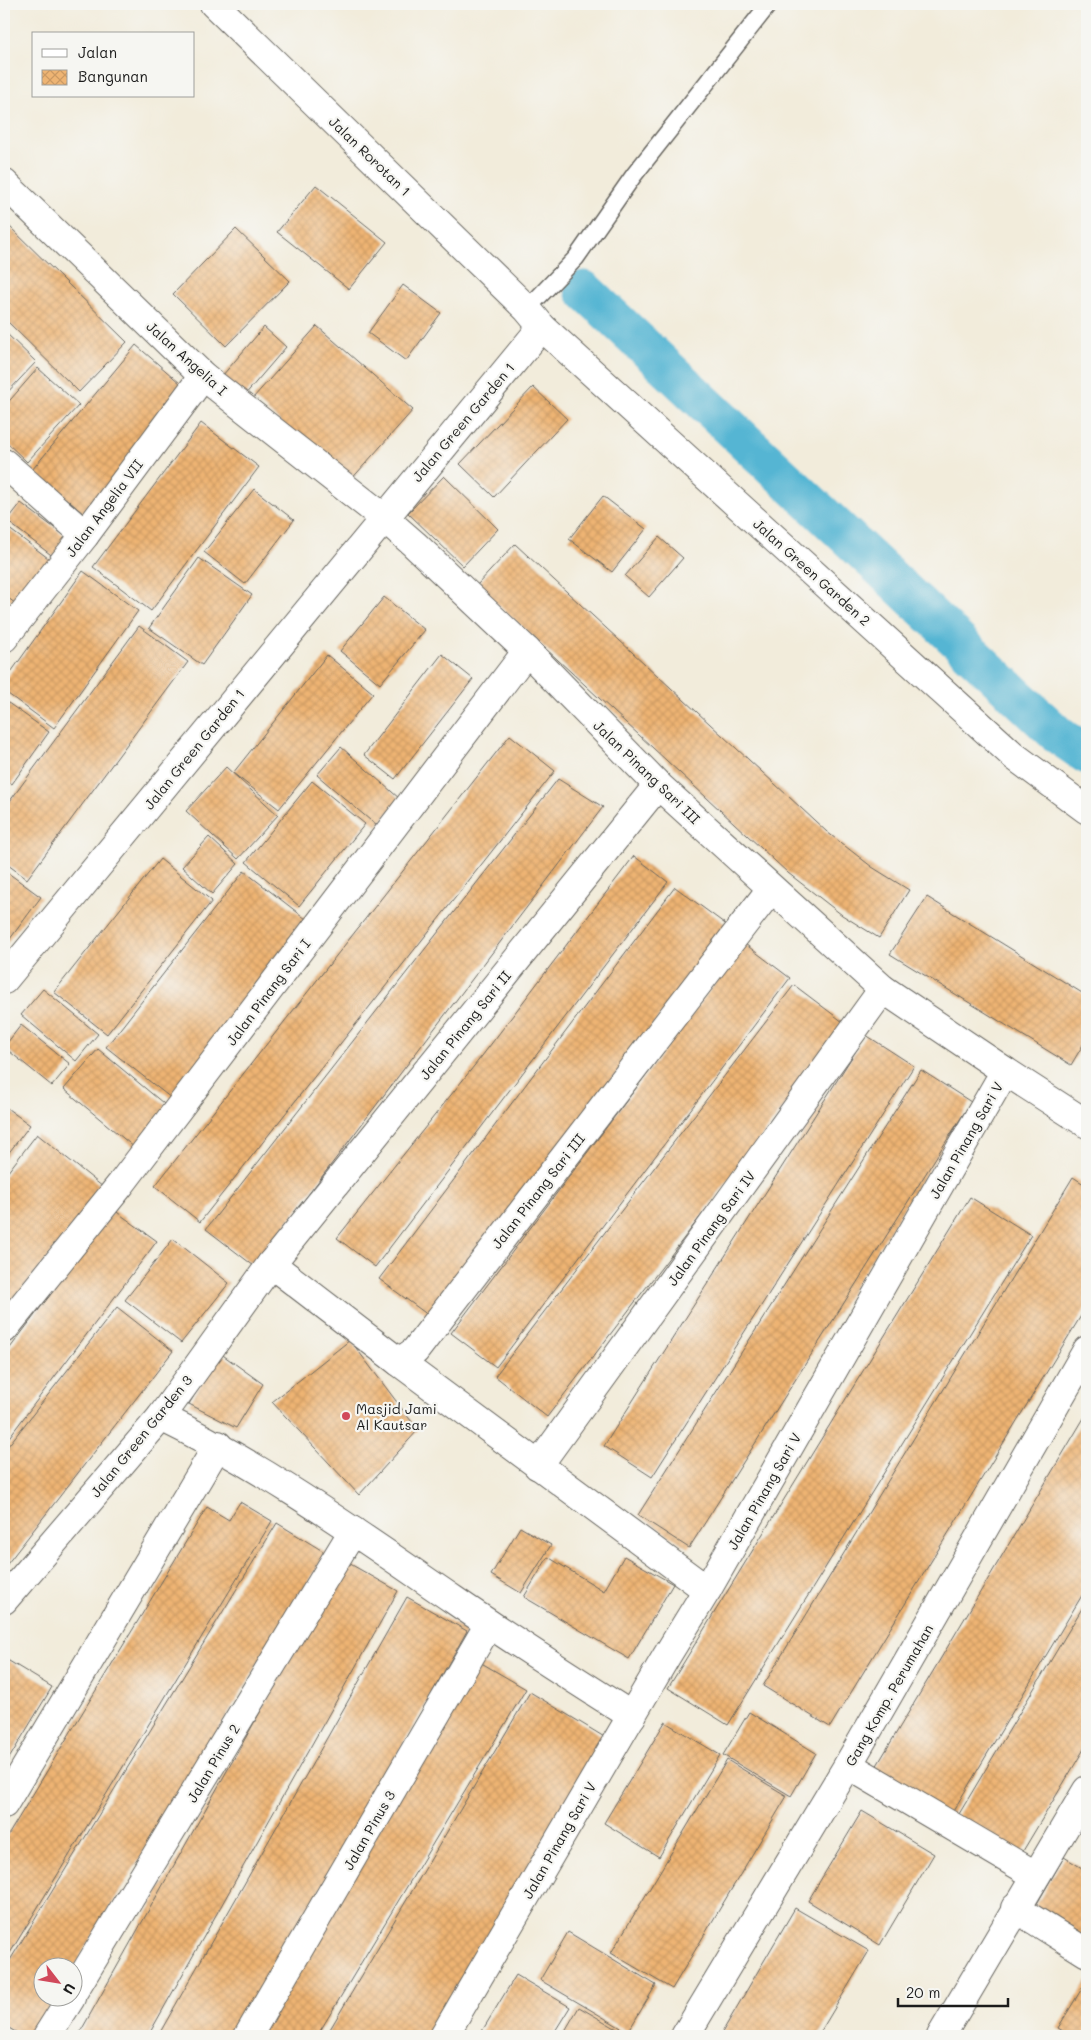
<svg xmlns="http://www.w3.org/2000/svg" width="1091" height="2040" viewBox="0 0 1091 2040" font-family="Mali,sans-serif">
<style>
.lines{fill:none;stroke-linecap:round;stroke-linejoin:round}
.canal{stroke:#55b5d3;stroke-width:39}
.building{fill:url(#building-cross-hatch)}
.lane-casing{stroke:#67655f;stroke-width:19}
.street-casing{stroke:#67655f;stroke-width:30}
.lane{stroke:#fff;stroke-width:16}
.street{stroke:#fff;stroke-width:28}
.poi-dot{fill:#d1495b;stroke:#f6f6f2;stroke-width:2}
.labels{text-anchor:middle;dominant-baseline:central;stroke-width:4.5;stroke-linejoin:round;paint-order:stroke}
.street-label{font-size:14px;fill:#1c1c1c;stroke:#f6f6f2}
.poi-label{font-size:14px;fill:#1c1c1c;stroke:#f6f6f2;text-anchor:start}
</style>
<defs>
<pattern id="building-cross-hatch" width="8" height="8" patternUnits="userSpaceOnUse" patternTransform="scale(1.25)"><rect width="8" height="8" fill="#eeb473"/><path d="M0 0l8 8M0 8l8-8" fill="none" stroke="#cc9a63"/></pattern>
</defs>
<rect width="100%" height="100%" fill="#f6f6f2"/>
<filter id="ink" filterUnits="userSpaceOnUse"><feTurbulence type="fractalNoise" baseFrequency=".02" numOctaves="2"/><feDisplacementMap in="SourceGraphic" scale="10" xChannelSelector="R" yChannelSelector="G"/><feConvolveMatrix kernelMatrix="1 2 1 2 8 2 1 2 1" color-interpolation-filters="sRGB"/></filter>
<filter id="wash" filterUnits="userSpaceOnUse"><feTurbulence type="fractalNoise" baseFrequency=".0096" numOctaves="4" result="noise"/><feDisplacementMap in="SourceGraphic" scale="20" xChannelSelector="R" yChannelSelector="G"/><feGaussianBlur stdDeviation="1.12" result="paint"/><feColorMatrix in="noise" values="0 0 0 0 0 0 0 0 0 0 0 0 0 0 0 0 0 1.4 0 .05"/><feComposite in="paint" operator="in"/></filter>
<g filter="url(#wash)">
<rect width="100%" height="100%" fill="#f2ecdb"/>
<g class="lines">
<!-- canal -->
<path class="canal" d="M584,290L1058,735L1087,755"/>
</g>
<g id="blocks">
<!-- building -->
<g class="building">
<path d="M316,185L387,242L349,289L277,232Z"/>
<path d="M4,221L127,342L79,392L4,318Z"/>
<path d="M236,229L290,281L226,346L173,294Z"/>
<path d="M403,285L441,313L406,361L368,333Z"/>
<path d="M317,326L413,410L349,482L253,398Z"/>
<path d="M264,327L286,347L244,396L222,376Z"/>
<path d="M4,331L36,362L4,396Z"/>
<path d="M136,345L188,390L84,514L32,470Z"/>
<path d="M38,368L79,405L27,462L4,440V407Z"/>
<path d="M533,387L567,419L494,497L460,464Z"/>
<path d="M201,423L259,467L151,611L93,567Z"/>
<path d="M444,476L498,529L463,566L408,513Z"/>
<path d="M254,489L294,520L245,584L204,552Z"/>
<path d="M603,496L646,529L612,572L569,539Z"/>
<path d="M21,503L73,542L59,561L7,521Z"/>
<path d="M4,525L56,564L23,609L4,595Z"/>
<path d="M659,537L683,558L649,597L625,576Z"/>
<path d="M515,544L827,832L872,867L909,890L879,938L842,915L788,873L477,585Z"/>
<path d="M199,558L252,595L202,665L149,628Z"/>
<path d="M83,571L138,611L54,728L4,691V682Z"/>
<path d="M384,597L425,630L380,684L340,651Z"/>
<path d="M139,626L188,662L27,879L4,862V809Z"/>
<path d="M442,654L473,679L395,779L364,755Z"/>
<path d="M327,655L373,693L279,809L233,773Z"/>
<path d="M4,700L49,732L12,784L4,779Z"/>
<path d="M510,735L555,771L200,1222L155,1186Z"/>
<path d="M341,747L400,799L377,826L317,775Z"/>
<path d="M226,767L278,815L238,859L186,811Z"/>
<path d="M558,779L603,807L254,1266L206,1229Z"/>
<path d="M312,781L365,824L299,906L246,862Z"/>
<path d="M209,837L238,864L212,894L182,867Z"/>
<path d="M634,856L668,882L375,1267L337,1238L482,1056Z"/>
<path d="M160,859L212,901L107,1034L54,992Z"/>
<path d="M4,870L41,897L4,947Z"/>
<path d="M244,871L315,926L176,1102L106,1047Z"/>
<path d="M675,887L728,926L432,1318L379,1279Z"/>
<path d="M927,897L1087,996V1038L1071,1065L890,954Z"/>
<path d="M745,944L790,978L496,1367L451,1333Z"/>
<path d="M794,985L847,1025L547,1417L495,1376Z"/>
<path d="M43,989L98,1034L76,1061L21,1015Z"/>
<path d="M21,1025L70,1064L52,1086L4,1047Z"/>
<path d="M866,1035L914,1066L652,1477L604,1446Z"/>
<path d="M98,1049L169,1108L135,1148L64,1089Z"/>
<path d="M921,1070L971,1102L689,1548L638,1515Z"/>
<path d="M4,1106L30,1125L4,1159Z"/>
<path d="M37,1134L103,1187L4,1313V1177Z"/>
<path d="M1073,1177L1087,1186V1306L830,1727L763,1686Z"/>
<path d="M970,1197L1031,1235L728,1725L668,1688Z"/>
<path d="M114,1210L157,1241L4,1444V1356Z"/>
<path d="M173,1239L229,1283L181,1343L125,1300Z"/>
<path d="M117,1307L173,1351L4,1568V1451Z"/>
<path d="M350,1340L418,1430L359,1495L272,1402Z"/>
<path d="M220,1353L263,1384L236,1428L189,1404Z"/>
<path d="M1087,1413V1587L949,1818L873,1772Z"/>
<path d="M240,1502L272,1521L4,1963V1842L207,1507L229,1520Z"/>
<path d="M277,1523L326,1553L73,1968H42V1998H55L31,2036H22L4,2025V1970Z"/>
<path d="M520,1527L551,1545L521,1593L491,1575Z"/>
<path d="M624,1556L673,1584L629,1659L524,1597L548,1557L604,1591Z"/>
<path d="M345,1561L398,1591L384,1616L148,2036H78Z"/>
<path d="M407,1597L467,1631L398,1753L237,2036H158Z"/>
<path d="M1087,1600V1744L1020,1856L956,1819Z"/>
<path d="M4,1658L52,1687L4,1767Z"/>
<path d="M478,1661L526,1689L317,2036H257Z"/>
<path d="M530,1692L606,1738L429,2036H326Z"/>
<path d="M749,1712L816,1753L791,1796L723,1755Z"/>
<path d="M665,1722L720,1755L659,1857L604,1823Z"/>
<path d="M727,1760L787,1796L672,1989L611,1953Z"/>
<path d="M862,1811L934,1854L880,1945L808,1901Z"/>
<path d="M1064,1857L1087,1871V1947L1031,1914Z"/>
<path d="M795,1908L869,1951L818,2036H720Z"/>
<path d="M568,1932L656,1985L628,2032L540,1980Z"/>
<path d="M516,1975L570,2007L552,2036H479Z"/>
<path d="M1087,1980V2036H1071L1058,2028Z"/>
<path d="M579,2007L629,2036H562Z"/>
</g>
</g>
</g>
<g filter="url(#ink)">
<use href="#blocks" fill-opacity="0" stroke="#67655f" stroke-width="1"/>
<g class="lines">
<!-- lane casing -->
<g class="lane-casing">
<path id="lane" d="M527,309L576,258L634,175L769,4"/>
</g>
<!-- street casing -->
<g class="street-casing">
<g id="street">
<path d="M214,4L527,309L542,327L1014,756L1087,810"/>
<path d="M4,183L203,376L383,517L414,544L527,651L658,785L883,989L1005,1071L707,1590L666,1657L444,2036"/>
<path d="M4,463L85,535"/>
<path d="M4,638L85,535L203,376"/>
<path d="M4,980L542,327"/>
<path d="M1005,1071L1087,1124"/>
<path d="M271,1264L399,1362L415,1351L771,889"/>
<path d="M4,1329L121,1184L527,651"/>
<path d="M399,1362L707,1590"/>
<path d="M161,1417C264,1467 359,1535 454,1600C512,1640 572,1678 632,1716"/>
<path d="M538,1466L883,989"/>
<path d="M4,1600L161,1417L271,1264L658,785"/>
<path d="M848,1765L1035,1875"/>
<path d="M4,1804L218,1445"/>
<path d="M1015,1908L1087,1953"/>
<path d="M72,1994L353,1531"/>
<path d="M47,2036L71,1998"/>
<path d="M248,2036L489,1624"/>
<path d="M685,2036L848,1765L1087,1350"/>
<path d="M941,2036L1087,1790"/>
</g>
</g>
<!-- lane -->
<use href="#lane" class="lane"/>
<!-- street -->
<use href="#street" class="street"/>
</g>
</g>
<!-- markers -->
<circle class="poi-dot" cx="346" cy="1416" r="5"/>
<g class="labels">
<!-- street labels -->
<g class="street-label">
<text transform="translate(370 156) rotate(44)">Jalan Rorotan 1</text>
<text transform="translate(187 358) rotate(42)">Jalan Angelia I</text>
<text transform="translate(463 422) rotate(-50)">Jalan Green Garden 1</text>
<text transform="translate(104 508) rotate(-53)">Jalan Angelia VII</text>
<text transform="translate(812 572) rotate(42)">Jalan Green Garden 2</text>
<text transform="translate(194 749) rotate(-51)">Jalan Green Garden 1</text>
<text transform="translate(647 772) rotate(44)">Jalan Pinang Sari III</text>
<text transform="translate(268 992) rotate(-53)">Jalan Pinang Sari I</text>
<text transform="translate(465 1025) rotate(-51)">Jalan Pinang Sari II</text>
<text transform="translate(966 1140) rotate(-60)">Jalan Pinang Sari V</text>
<text transform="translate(538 1191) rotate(-52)">Jalan Pinang Sari III</text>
<text transform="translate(711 1228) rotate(-54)">Jalan Pinang Sari IV</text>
<text transform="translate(141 1436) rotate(-51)">Jalan Green Garden 3</text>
<text transform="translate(764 1491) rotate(-60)">Jalan Pinang Sari V</text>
<text transform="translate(889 1695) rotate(-60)">Gang Komp. Perumahan</text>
<text transform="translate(213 1763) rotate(-59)">Jalan Pinus 2</text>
<text transform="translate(369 1830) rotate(-60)">Jalan Pinus 3</text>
<text transform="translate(559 1840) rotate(-60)">Jalan Pinang Sari V</text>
</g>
<!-- poi labels -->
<g class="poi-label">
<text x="356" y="1408">Masjid Jami<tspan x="356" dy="16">Al Kautsar</tspan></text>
</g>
</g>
<!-- margin -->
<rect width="1091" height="2040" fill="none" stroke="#f6f6f2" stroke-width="20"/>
<!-- legend -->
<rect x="32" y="32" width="162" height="65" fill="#f6f6f2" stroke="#9f9f9c"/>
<rect x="42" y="49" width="25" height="8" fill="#ffffff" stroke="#9f9f9c"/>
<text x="78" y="58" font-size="15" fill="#1c1c1c">Jalan</text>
<rect x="42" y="70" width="25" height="15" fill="url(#building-cross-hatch)" stroke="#9f9f9c"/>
<text x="78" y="82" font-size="15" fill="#1c1c1c">Bangunan</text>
<!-- north arrow -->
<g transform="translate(58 1982) rotate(121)"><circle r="24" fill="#f6f6f2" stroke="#9f9f9c"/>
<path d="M0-4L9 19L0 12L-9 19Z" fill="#d1495b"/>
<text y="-8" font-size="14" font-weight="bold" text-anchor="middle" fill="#1c1c1c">U</text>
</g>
<!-- scale -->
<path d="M898 1998v8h110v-8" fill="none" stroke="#1c1c1c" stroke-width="2.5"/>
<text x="906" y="1998" font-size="15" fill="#1c1c1c" stroke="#f6f6f2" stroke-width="4" paint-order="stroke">20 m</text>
</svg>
